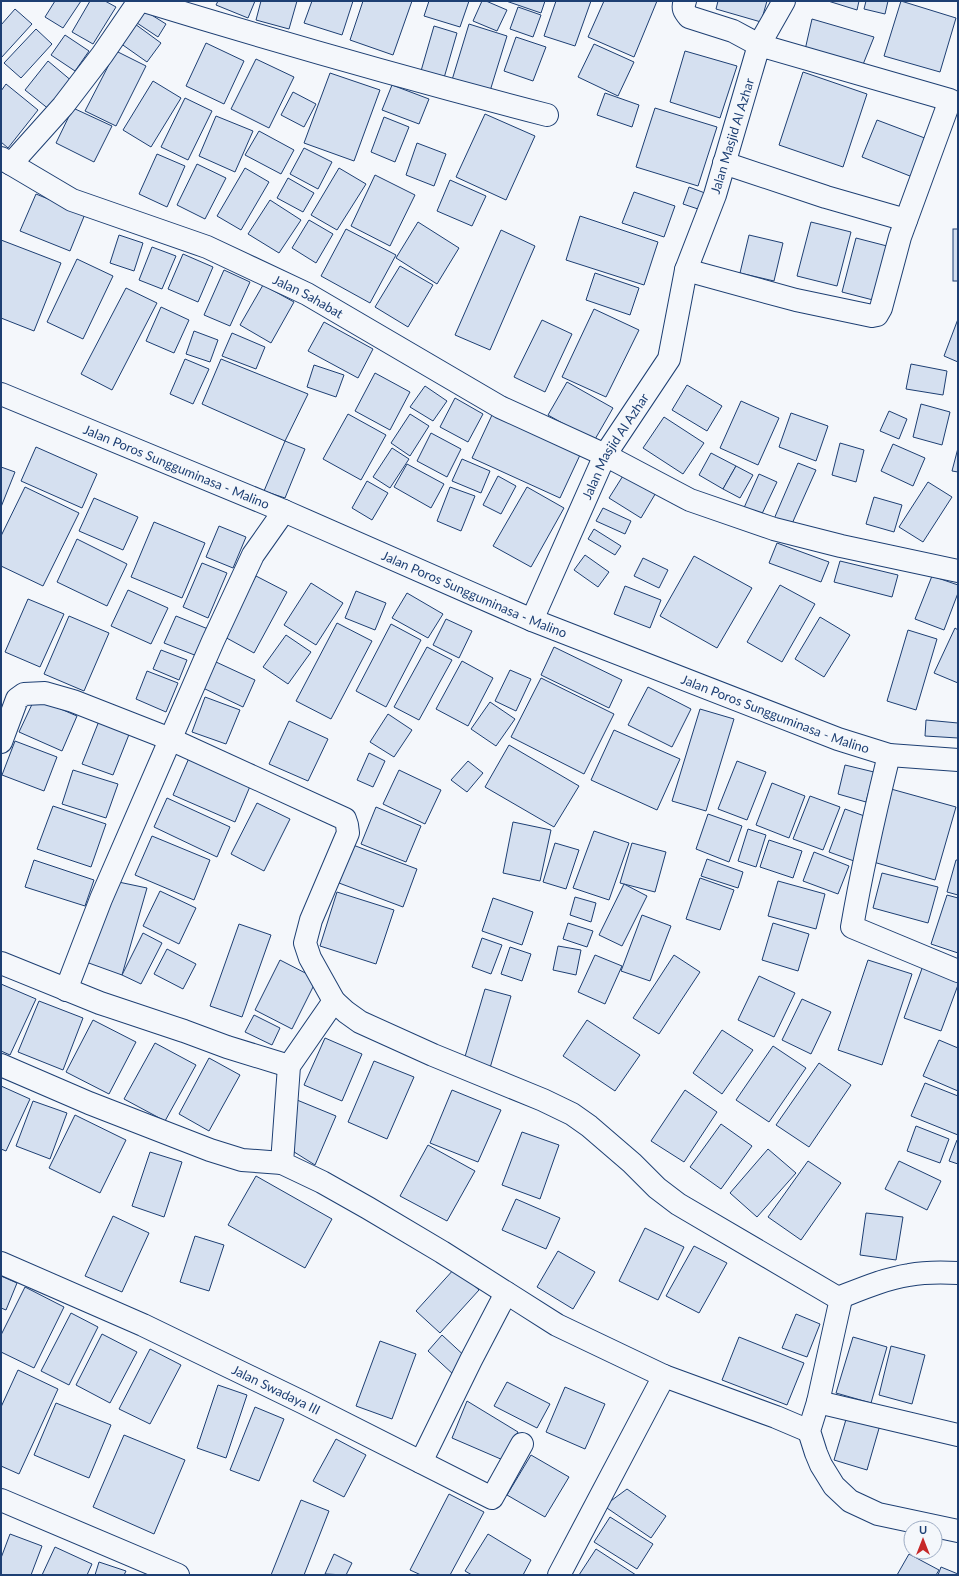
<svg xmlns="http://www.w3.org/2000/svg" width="959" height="1576" viewBox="0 0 959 1576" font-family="Lato,sans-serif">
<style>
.building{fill:#d5e0f0;stroke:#1d3f73}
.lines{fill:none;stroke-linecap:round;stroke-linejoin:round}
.minor-casing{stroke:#1d3f73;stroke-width:24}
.major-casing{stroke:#1d3f73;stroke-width:24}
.minor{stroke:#f4f7fb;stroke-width:22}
.major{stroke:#f4f7fb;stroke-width:22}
.labels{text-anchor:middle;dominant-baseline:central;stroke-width:3;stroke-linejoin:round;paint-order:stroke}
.street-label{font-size:13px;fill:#1d3f73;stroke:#f4f7fb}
</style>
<rect width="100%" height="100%" fill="#f4f7fb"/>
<!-- building -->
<g class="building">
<path d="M55,1H81L63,28L45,17Z"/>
<path d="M90,1H105L116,7L93,44L72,32Z"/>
<path d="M218,1H255L248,18L216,5Z"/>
<path d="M261,1H297L289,29L256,20Z"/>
<path d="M312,1H353L342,35L304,23Z"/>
<path d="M363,1H412L393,55L350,40Z"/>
<path d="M429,1H469L460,27L424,16Z"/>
<path d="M482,1H486L507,10L497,31L473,21Z"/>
<path d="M506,1H545L541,13Z"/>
<path d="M556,1H591L575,46L544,36Z"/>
<path d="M604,1H657L634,57L588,37Z"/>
<path d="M718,1H767L761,22L716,9Z"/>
<path d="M828,1H859L857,10Z"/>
<path d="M866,1H888L885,14L864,9Z"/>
<path d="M901,1L956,18L940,72L884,56Z"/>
<path d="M518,7L541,15L533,37L510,29Z"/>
<path d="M15,9L32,24L1,58V25Z"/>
<path d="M142,9L166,24L158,37L134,21Z"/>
<path d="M812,19L874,37L862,67L805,50Z"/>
<path d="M135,24L161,43L147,62L120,43Z"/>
<path d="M469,24L507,36L490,91L452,80Z"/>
<path d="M434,26L457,33L444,78L421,71Z"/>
<path d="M36,29L52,44L21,78L4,63Z"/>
<path d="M65,35L89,51L75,71L51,55Z"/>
<path d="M516,37L546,47L533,81L504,71Z"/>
<path d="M206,43L244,61L224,104L186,86Z"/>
<path d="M594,44L634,62L618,96L578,77Z"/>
<path d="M116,51L146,66L116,126L85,111Z"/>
<path d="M685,51L737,66L720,118L670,102Z"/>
<path d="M256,59L294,77L269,128L231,109Z"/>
<path d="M48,61L73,82L50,110L25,90Z"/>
<path d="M803,72L867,94L843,167L779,145Z"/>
<path d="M330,73L380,90L354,161L304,143Z"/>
<path d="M153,81L181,98L151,147L123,130Z"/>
<path d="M6,84L38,110L8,148L1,142V91Z"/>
<path d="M392,85L429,99L419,124L382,110Z"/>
<path d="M293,92L316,104L304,127L281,115Z"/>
<path d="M605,93L639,105L632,127L597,115Z"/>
<path d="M185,98L212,111L188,160L161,147Z"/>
<path d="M73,108L112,126L94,162L56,143Z"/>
<path d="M655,108L717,127L698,186L636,167Z"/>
<path d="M485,114L535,136L506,200L456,177Z"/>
<path d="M216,116L253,131L235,172L199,156Z"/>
<path d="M384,117L409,127L395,162L371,152Z"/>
<path d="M877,120L930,140L915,178L862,157Z"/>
<path d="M259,131L294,150L281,174L245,155Z"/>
<path d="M417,143L446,154L434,186L406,175Z"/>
<path d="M304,148L332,162L318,189L290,174Z"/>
<path d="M157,154L185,166L167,207L139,194Z"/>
<path d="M197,164L226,178L205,219L177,205Z"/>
<path d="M245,168L269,182L241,230L217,216Z"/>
<path d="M339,168L366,184L337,230L311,215Z"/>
<path d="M375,175L415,195L390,246L351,226Z"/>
<path d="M288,178L314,193L303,212L277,198Z"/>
<path d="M450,180L486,196L472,226L437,211Z"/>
<path d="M689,187L713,196L707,212L683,204Z"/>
<path d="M634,192L675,206L664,237L622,223Z"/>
<path d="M36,194L85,214L70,251L20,231Z"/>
<path d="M270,200L301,220L279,253L248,234Z"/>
<path d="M580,216L658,242L644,285L566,260Z"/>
<path d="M309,220L333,234L316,263L292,248Z"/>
<path d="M418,222L459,248L437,284L396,258Z"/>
<path d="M811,222L851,232L837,286L797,276Z"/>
<path d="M346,229L396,255L370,303L321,276Z"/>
<rect x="953" y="229" width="5" height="52"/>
<path d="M501,230L535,246L490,350L455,335Z"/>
<path d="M119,235L143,243L134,271L110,263Z"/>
<path d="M749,235L783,243L774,281L740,273Z"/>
<path d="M856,238L887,246L873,300L842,292Z"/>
<path d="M1,240L61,263L34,331L1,318Z"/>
<path d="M152,247L176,256L162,289L139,280Z"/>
<path d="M183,254L213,267L198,302L168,289Z"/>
<path d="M77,259L113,276L83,339L47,322Z"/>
<path d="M400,266L433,285L408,327L375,307Z"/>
<path d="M224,270L250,282L230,326L204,315Z"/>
<path d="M595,273L639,288L630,315L586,300Z"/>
<path d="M263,285L294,302L271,343L240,325Z"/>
<path d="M126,288L157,303L112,390L81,374Z"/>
<path d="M161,307L189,320L174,353L146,341Z"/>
<path d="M594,309L639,330L606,397L562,377Z"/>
<path d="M958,319V362L944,356Z"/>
<path d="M542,320L572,334L545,392L514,377Z"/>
<path d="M324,322L373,349L358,378L308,351Z"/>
<path d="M194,331L218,340L210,362L186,354Z"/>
<path d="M232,333L265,347L256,369L222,356Z"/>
<path d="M185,359L209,369L193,404L170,394Z"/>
<path d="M221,359L308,394L285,441L202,404Z"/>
<path d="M911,364L947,371L943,395L906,389Z"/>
<path d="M314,365L344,375L336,397L307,387Z"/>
<path d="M375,373L410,392L390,430L355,411Z"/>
<path d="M567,382L613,408L594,441L548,415Z"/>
<path d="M687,385L722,406L707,431L672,410Z"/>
<path d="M425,386L447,401L433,421L410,407Z"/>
<path d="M455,398L483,414L468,442L440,427Z"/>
<path d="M741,401L779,418L758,465L720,448Z"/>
<path d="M921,404L950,412L942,445L913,437Z"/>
<path d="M889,411L907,419L899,439L880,431Z"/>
<path d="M791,413L828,426L816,461L779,447Z"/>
<path d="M348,414L386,435L361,480L323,459Z"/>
<path d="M410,414L429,426L410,456L391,443Z"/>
<path d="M492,415L580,455L560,498L472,458Z"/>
<path d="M664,417L704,443L683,474L643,448Z"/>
<path d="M431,433L461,449L447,477L417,461Z"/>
<path d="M285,441L305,449L285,498L264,491Z"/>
<path d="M840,443L864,450L856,482L832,475Z"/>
<path d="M893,444L925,458L913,486L881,471Z"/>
<path d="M36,447L97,474L82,508L21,481Z"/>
<path d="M392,448L409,459L390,488L373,477Z"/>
<path d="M958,448V472L952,471Z"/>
<path d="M711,453L736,466L723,489L699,475Z"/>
<path d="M462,459L490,471L481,493L452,481Z"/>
<path d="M798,463L816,470L791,526L774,519Z"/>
<path d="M407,464L444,484L431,508L394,487Z"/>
<path d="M736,466L753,475L740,498L723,489Z"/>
<path d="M1,467L15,472L1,507Z"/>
<path d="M626,471L657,491L641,518L609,498Z"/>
<path d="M759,474L777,482L760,518L743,510Z"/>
<path d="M498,476L516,486L501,514L483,505Z"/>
<path d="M367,481L388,493L372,520L352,508Z"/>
<path d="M928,482L952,497L923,542L899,527Z"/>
<path d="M25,487L79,513L43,586L1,566V536Z"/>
<path d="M450,487L475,496L461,531L437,521Z"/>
<path d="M527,487L564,508L531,567L493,546Z"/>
<path d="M874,497L902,505L894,532L866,524Z"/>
<path d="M94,498L138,517L123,550L79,531Z"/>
<path d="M603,508L631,521L625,534L596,521Z"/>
<path d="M154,522L205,543L182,598L131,577Z"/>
<path d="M219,526L246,537L233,568L206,557Z"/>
<path d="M594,529L621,546L615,555L588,539Z"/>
<path d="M77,539L127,564L107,606L57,582Z"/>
<path d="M777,543L829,562L821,582L769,563Z"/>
<path d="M585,555L609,572L598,587L574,570Z"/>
<path d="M694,556L752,588L717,648L660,616Z"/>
<path d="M643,558L668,570L659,588L634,576Z"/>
<path d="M840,561L898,575L892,597L834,582Z"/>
<path d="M202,563L227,573L208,618L183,607Z"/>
<path d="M256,576L287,592L254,653L223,636Z"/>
<path d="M932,576L958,585V593L944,630L915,619Z"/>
<path d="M311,583L343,603L316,645L284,625Z"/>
<path d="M780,585L815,604L782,662L747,642Z"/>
<path d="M625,586L661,600L650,628L614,614Z"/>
<path d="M128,590L168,608L151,644L111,626Z"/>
<path d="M356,591L386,603L375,630L345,618Z"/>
<path d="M407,593L443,614L428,638L392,618Z"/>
<path d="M28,599L64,614L40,667L5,652Z"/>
<path d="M69,616L109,633L84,691L44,674Z"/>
<path d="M176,616L208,629L197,656L164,643Z"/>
<path d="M820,617L850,635L824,677L795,659Z"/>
<path d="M446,619L472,631L459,658L433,645Z"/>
<path d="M337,623L372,641L331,719L296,701Z"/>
<path d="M391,624L421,640L386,707L356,691Z"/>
<path d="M955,628L958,630V683L934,673Z"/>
<path d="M908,630L937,639L916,710L887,701Z"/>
<path d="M286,635L311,652L288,684L263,667Z"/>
<path d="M427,647L452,660L419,720L394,707Z"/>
<path d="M554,647L622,680L609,708L541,675Z"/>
<path d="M161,650L187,660L179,680L153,669Z"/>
<path d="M462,661L493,678L468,726L436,709Z"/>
<path d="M216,662L255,680L243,707L203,688Z"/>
<path d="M510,670L531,679L516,711L495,701Z"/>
<path d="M147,671L178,683L166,712L136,699Z"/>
<path d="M541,678L614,714L584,774L511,737Z"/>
<path d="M648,687L691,709L672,747L628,725Z"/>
<path d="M205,697L240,710L226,744L192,732Z"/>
<path d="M35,698L77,716L62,751L19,732Z"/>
<path d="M490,702L515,719L496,746L471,729Z"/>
<path d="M700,709L734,719L706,811L672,801Z"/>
<path d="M388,714L412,730L394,757L370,742Z"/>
<path d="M926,720L958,723V738L925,736Z"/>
<path d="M99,721L130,732L113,775L82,764Z"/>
<path d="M289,721L328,739L308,781L269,764Z"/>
<path d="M614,730L680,759L657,810L591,780Z"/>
<path d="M15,741L57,757L44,791L2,775Z"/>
<path d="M509,745L579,786L554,827L485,787Z"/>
<path d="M369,753L385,761L373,787L357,780Z"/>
<path d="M189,758L251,784L235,822L173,795Z"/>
<path d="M468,761L483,773L467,792L451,780Z"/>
<path d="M737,761L766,772L747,820L718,809Z"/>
<path d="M845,765L874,772L866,802L838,794Z"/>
<path d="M73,770L118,784L106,818L62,804Z"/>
<path d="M399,770L441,790L425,824L383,804Z"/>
<path d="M772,783L805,796L789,838L756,825Z"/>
<path d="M891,789L956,807L935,880L870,861Z"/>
<path d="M810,796L840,807L823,850L793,839Z"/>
<path d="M167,798L230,827L217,857L154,827Z"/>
<path d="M257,803L290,819L264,871L231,854Z"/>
<path d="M53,806L106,824L91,867L37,849Z"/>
<path d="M376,807L421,826L406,862L361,844Z"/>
<path d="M845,809L870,818L854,861L829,852Z"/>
<path d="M708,814L742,826L729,862L696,849Z"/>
<path d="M513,822L551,830L540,881L503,873Z"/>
<path d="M748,829L766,835L756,867L738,861Z"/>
<path d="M594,831L629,843L609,900L573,888Z"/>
<path d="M152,836L210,860L194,900L135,875Z"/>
<path d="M769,840L802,851L793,878L760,867Z"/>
<path d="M555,843L579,850L566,889L543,882Z"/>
<path d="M632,843L666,852L655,892L620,883Z"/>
<path d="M353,845L417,869L403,907L339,883Z"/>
<path d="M814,852L849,866L838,894L803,881Z"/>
<path d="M707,859L743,872L738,888L701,876Z"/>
<path d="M34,860L94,880L85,906L25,887Z"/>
<path d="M956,860H958V895L947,892Z"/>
<path d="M882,873L938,887L928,923L873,908Z"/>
<path d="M700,878L734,890L720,930L686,919Z"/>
<path d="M109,880L147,888L122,975L86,962Z"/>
<path d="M778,881L825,894L816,929L768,916Z"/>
<path d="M624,884L647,896L622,946L599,935Z"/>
<path d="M160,891L196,908L179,944L143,926Z"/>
<path d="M337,892L394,910L376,964L320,946Z"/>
<path d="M947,895L958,898V953L931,944Z"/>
<path d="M575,897L596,903L591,922L570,915Z"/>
<path d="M493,898L533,912L522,945L482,931Z"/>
<path d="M642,915L671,926L650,981L621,971Z"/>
<path d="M568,923L593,931L587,947L563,939Z"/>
<path d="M773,923L809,934L798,971L762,960Z"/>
<path d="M239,924L271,935L242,1017L210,1006Z"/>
<path d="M143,933L162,943L141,984L122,975Z"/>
<path d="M482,938L502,945L491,974L472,967Z"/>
<path d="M558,946L581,950L576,975L553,970Z"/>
<path d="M510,947L531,954L522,981L501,974Z"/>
<path d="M167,949L196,964L183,989L154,974Z"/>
<path d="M595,955L622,966L605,1004L578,992Z"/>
<path d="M674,955L700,972L659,1034L633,1018Z"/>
<path d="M280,960L317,979L292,1029L255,1010Z"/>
<path d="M868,960L912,974L882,1065L838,1050Z"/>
<path d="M924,963L958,976V985L941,1031L904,1018Z"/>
<path d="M759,976L795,993L774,1037L738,1020Z"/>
<path d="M1,984L36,999L10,1055L1,1051Z"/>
<path d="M485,989L511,996L490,1068L464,1060Z"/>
<path d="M802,999L831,1012L811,1054L782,1040Z"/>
<path d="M39,1001L83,1018L63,1070L18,1052Z"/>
<path d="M254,1015L280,1028L272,1045L245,1032Z"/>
<path d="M93,1020L136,1042L109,1094L66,1072Z"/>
<path d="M587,1020L640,1055L615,1091L563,1056Z"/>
<path d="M722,1030L753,1050L722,1094L693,1073Z"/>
<path d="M325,1038L362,1054L342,1101L304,1085Z"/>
<path d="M939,1040L958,1048V1091L923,1076Z"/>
<path d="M155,1043L196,1065L165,1121L124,1099Z"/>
<path d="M773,1046L806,1068L769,1122L736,1100Z"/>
<path d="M209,1058L240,1075L209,1131L179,1114Z"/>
<path d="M374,1061L414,1077L387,1139L348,1122Z"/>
<path d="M819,1063L851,1085L809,1147L776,1125Z"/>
<path d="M925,1083L958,1096V1135L911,1116Z"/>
<path d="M1,1086L30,1099L6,1151L1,1149Z"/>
<path d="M452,1090L501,1110L478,1162L430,1143Z"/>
<path d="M685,1090L717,1112L684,1162L651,1141Z"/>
<path d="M297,1100L336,1116L315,1165L283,1145Z"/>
<path d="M33,1101L67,1113L50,1159L16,1146Z"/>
<path d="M75,1115L126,1140L100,1193L49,1168Z"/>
<path d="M721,1124L752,1146L721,1189L690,1167Z"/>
<path d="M916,1126L949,1139L940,1163L907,1151Z"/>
<path d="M522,1132L559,1145L540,1199L502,1185Z"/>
<path d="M957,1140H958V1164L949,1161Z"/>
<path d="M428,1145L475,1171L447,1221L400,1196Z"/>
<path d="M768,1149L796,1173L757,1217L730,1193Z"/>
<path d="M150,1152L182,1162L164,1217L132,1206Z"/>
<path d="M808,1161L841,1183L801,1240L768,1217Z"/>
<path d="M899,1161L941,1181L927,1210L885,1189Z"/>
<path d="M256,1176L332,1219L305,1268L228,1225Z"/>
<path d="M516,1199L560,1218L546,1249L502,1230Z"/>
<path d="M866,1213L903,1217L896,1260L860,1255Z"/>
<path d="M113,1216L149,1233L122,1292L85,1276Z"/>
<path d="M645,1228L684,1247L658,1300L619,1281Z"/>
<path d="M195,1236L224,1245L209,1291L180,1282Z"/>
<path d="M694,1246L727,1263L699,1313L666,1296Z"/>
<path d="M558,1251L595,1272L573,1309L537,1287Z"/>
<path d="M455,1268L479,1290L440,1333L416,1311Z"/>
<path d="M1,1276L17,1283L6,1310L1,1308Z"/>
<path d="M25,1287L64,1307L34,1368L1,1352V1335Z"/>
<path d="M71,1313L98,1327L69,1385L41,1371Z"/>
<path d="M796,1314L820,1324L807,1357L782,1348Z"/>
<path d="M102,1334L137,1352L110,1403L76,1385Z"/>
<path d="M442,1335L469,1360L454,1375L428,1351Z"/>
<path d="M739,1337L804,1363L787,1405L722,1380Z"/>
<path d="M853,1337L887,1347L871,1403L836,1393Z"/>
<path d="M380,1341L416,1354L392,1419L356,1406Z"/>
<path d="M891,1346L925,1355L912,1404L879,1395Z"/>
<path d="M150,1349L181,1365L150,1424L119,1409Z"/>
<path d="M18,1370L58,1389L19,1474L1,1466V1407Z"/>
<path d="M507,1382L550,1404L537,1428L494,1406Z"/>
<path d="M218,1385L247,1395L226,1458L197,1448Z"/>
<path d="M565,1387L605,1404L585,1449L546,1432Z"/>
<path d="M467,1401L518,1432L503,1460L452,1438Z"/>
<path d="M56,1403L111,1425L89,1478L34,1455Z"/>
<path d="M255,1407L284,1419L259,1481L230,1470Z"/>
<path d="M847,1416L880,1425L867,1470L834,1460Z"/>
<path d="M124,1435L185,1460L154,1534L93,1507Z"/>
<path d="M336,1439L366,1455L344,1497L313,1481Z"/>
<path d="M531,1455L569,1477L545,1517L507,1495Z"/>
<path d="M627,1489L666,1516L651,1538L604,1506Z"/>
<path d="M449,1494L484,1512L450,1575H421L410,1570Z"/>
<path d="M301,1500L329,1511L304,1575H271Z"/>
<path d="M610,1517L653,1544L637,1569L594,1542Z"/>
<path d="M10,1534L42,1546L31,1575H1V1558Z"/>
<path d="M488,1534L531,1560L523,1575H472L465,1571Z"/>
<path d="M55,1547L92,1564L87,1575H42Z"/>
<path d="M596,1549L636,1575H579Z"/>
<path d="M334,1554L352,1563L346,1575L325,1574Z"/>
<path d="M909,1554L939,1570L936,1575H897Z"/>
<path d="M99,1562L126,1571L124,1575H95Z"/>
<path d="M941,1567L958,1574V1575H938Z"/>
</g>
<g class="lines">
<!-- minor casing -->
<g class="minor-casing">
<g id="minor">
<path d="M144,1C278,42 412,80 547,115"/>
<path d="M685,1C682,8 684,11 689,17L733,31L759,45L784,1"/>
<path d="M759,45L950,100L900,237L881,308L877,315L872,316L796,300L686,270L715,195Z"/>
<path id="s1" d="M1,158L72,200L207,247L307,294L500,407L605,455L690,500L774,529L841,546L958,571"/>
<path d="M724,163L826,197L906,220"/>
<path d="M11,164L63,106L102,55L139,1"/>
<path id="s2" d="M532,620L605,455L669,359L686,270"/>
<path d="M1,742L17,699L24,694L45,693L73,701L170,739L345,819L347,825L348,833L311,920L305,943L310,958L334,1001L346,1012L360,1022L433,1055L543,1100L572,1114L589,1126L632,1163L657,1188L678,1204L838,1298L840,1303L818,1402L809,1431L816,1453L821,1465L834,1486L850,1501L878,1514L958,1531"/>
<path d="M889,755C875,812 862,869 852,927L958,971"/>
<path d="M1,963L100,1003L184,1031L227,1047L289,1066"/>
<path d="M66,990L101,899L213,641L253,555L284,511"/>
<path d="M334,1001L289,1066L282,1163L322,1182L368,1208L442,1252L557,1325L664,1376L776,1417L809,1431"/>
<path d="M1,1065L89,1103L210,1150L242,1160L282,1163"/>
<path id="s3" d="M1,1263L143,1325L304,1403L492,1498L522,1444"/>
<path d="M838,1298C861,1289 884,1279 909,1275C925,1272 941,1272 958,1273"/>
<path d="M818,1402L958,1435"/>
<path d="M421,1462L471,1360L506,1293"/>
<path d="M1,1500L178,1575"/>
<path d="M559,1575L664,1376"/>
</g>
</g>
<!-- major casing -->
<g class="major-casing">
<g id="major">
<path id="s4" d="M1,394L284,511L532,620L838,739L889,755L958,760"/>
</g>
</g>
<!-- minor -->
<use href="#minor" class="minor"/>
<!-- major -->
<use href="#major" class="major"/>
</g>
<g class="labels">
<!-- street labels -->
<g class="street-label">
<text transform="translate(732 136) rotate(-73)">Jalan Masjid Al Azhar</text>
<text stroke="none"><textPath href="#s1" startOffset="338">Jalan Sahabat</textPath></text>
<text stroke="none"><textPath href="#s2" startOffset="193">Jalan Masjid Al Azhar</textPath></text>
<text stroke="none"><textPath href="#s4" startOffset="190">Jalan Poros Sungguminasa - Malino</textPath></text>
<text stroke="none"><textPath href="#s4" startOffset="514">Jalan Poros Sungguminasa - Malino</textPath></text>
<text stroke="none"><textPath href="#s4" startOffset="838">Jalan Poros Sungguminasa - Malino</textPath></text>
<text stroke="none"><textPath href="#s3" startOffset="303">Jalan Swadaya III</textPath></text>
</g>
</g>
<!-- border -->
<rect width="959" height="1576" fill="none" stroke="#1d3f73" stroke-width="4"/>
<!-- north arrow -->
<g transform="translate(923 1540)"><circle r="19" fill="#f4f7fb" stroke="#9eadc5"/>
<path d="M0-3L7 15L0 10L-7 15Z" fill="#c62828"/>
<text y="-6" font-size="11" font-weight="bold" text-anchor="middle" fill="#1d3f73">U</text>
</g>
</svg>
